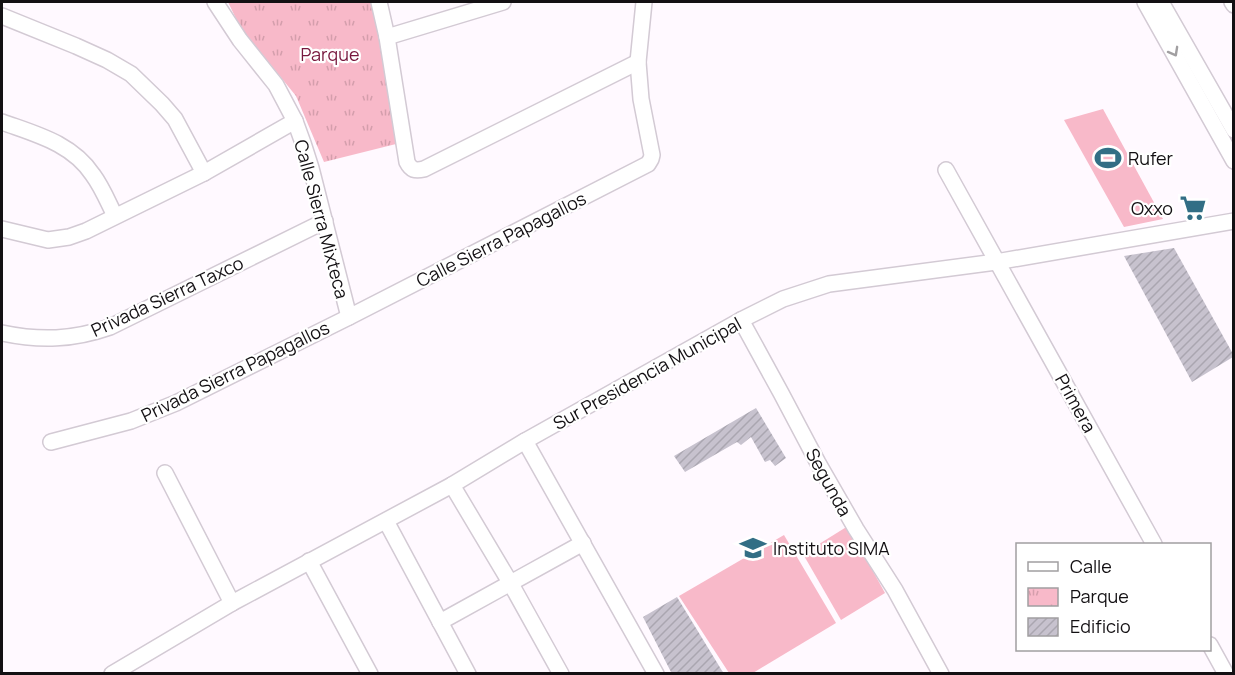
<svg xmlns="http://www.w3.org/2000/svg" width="1235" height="675" viewBox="0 0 1235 675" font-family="Manrope,sans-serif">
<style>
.green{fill:#f8b9c9}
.park{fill:url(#park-tufts)}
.building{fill:url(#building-hatch)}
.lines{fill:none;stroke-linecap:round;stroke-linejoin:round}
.minor-casing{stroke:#d3cad4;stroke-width:18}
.minor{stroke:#fff;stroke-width:15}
.oneway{stroke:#a19fa1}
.labels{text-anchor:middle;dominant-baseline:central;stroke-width:4.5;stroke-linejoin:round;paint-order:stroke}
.park-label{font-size:18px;fill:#77173d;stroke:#fff}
.poi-label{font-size:18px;fill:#131013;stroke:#fff;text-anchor:start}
.street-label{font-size:18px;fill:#131013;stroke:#fff}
</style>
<defs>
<pattern id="park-tufts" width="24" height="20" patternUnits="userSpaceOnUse" patternTransform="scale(1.5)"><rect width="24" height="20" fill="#f8b9c9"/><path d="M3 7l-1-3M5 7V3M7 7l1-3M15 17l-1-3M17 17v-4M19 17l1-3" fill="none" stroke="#d49eac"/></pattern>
<pattern id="building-hatch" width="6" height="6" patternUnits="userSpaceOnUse" patternTransform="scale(1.5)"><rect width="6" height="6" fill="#c7c2ce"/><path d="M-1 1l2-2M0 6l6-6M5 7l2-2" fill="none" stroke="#aaa6b0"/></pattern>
</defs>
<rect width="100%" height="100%" fill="#fff9ff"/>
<!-- green -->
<g class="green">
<path d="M1103,109L1163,219L1124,227L1064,120Z"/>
<path d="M848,526L885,593L841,620L803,554Z"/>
<path d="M784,535L836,623L753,673H729L679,596Z"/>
</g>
<!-- park -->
<path class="park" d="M228,2H373L400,143L324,162L296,96L240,27Z"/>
<!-- building -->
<g class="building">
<path d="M1174,248L1233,354V357L1192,382L1124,256Z"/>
<path d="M756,408L786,458L775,466L770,460L765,462L751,437L741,445L737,442L685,472L674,456Z"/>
<path d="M677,597L724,674H672L643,617Z"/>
</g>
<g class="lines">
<!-- minor casing -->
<g class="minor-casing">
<g id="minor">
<path d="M215,2L240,40L276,85L295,121L303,143L311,168L349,317"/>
<path d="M379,2L387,37L407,162C411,170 415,171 424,169L638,62"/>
<path d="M1145,2L1234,161"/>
<path d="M1161,2L1234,130"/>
<path d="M1232,2L1234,5"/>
<path d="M2,16L76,46L107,60L131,74L162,104L175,119L204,173"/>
<path d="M387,37L503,2"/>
<path d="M2,122C35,134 72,143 93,175C102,187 108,202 115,216"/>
<path d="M946,170L1154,544"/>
<path d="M2,229L48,240L69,237L86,231L204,173L295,121"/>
<path d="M741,320L781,393L818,463L856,529L895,590L941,674"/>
<path d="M2,333C40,341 73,340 110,327L325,221"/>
<path d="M525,441L656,674"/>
<path d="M51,442L131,421L176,403L349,317L648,164L651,159L652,155L641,99L638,62L644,2"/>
<path d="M165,473L232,603"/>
<path d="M452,485L511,584L561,674"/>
<path d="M386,521L468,674"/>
<path d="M309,561L370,674"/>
<path d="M440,622L583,543"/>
<path d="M1210,645L1226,674"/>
<path d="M112,674L232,603L452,485L525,441L741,320L783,299L829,284L996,262L1234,221"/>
</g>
</g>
<!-- minor -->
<use href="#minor" class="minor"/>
</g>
<!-- one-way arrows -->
<defs><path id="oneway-chevron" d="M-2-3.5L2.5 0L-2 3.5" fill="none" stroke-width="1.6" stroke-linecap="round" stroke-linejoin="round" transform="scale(1.5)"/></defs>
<use class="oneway" href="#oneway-chevron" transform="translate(1174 52) rotate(61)"/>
<!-- icons -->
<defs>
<g id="stadium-bare" transform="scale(2.07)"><path d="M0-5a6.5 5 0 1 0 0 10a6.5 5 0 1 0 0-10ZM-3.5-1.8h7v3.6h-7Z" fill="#326e85" stroke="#fff" stroke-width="2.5" paint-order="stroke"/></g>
<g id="supermarket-bare" transform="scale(2.07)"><path d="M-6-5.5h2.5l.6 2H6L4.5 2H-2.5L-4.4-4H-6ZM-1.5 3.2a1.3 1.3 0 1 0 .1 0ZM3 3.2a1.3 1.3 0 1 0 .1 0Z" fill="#326e85" stroke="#fff" stroke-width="2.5" paint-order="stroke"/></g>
<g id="school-bare" transform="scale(2.07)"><path d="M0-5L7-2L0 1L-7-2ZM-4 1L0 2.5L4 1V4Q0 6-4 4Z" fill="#326e85" stroke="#fff" stroke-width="2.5" paint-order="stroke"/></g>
</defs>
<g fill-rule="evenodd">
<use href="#stadium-bare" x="1108" y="158"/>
<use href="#supermarket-bare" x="1193" y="208"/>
<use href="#school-bare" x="753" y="548"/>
</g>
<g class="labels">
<!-- park labels -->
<g class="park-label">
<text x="330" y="54">Parque</text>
</g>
<!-- poi labels -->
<g class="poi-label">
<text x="1128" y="158">Rufer</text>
<text x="1173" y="208" text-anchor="end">Oxxo</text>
<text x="773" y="548">Instituto SIMA</text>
</g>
<!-- street labels -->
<g class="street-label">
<text transform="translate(322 219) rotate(75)">Calle Sierra Mixteca</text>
<text transform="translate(501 239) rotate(-27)">Calle Sierra Papagallos</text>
<text transform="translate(167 296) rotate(-25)">Privada Sierra Taxco</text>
<text transform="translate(235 371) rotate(-26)">Privada Sierra Papagallos</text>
<text transform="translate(647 373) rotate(-29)">Sur Presidencia Municipal</text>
<text transform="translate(1076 403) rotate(61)">Primera</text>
<text transform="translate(829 482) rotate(61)">Segunda</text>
</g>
</g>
<!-- border -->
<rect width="1235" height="675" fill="none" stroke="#131013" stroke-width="6"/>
<!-- legend -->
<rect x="1016" y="543" width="195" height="108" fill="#ffffff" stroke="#a19fa1" stroke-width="1.5"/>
<rect x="1028" y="562" width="30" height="9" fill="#ffffff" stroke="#a19fa1" stroke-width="1.5"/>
<text x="1070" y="573" font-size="18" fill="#131013">Calle</text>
<rect x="1028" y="588" width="30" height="18" fill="url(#park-tufts)" stroke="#a19fa1" stroke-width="1.5"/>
<text x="1070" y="603" font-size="18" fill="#131013">Parque</text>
<rect x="1028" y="618" width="30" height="18" fill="url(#building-hatch)" stroke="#a19fa1" stroke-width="1.5"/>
<text x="1070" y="633" font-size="18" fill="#131013">Edificio</text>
</svg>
